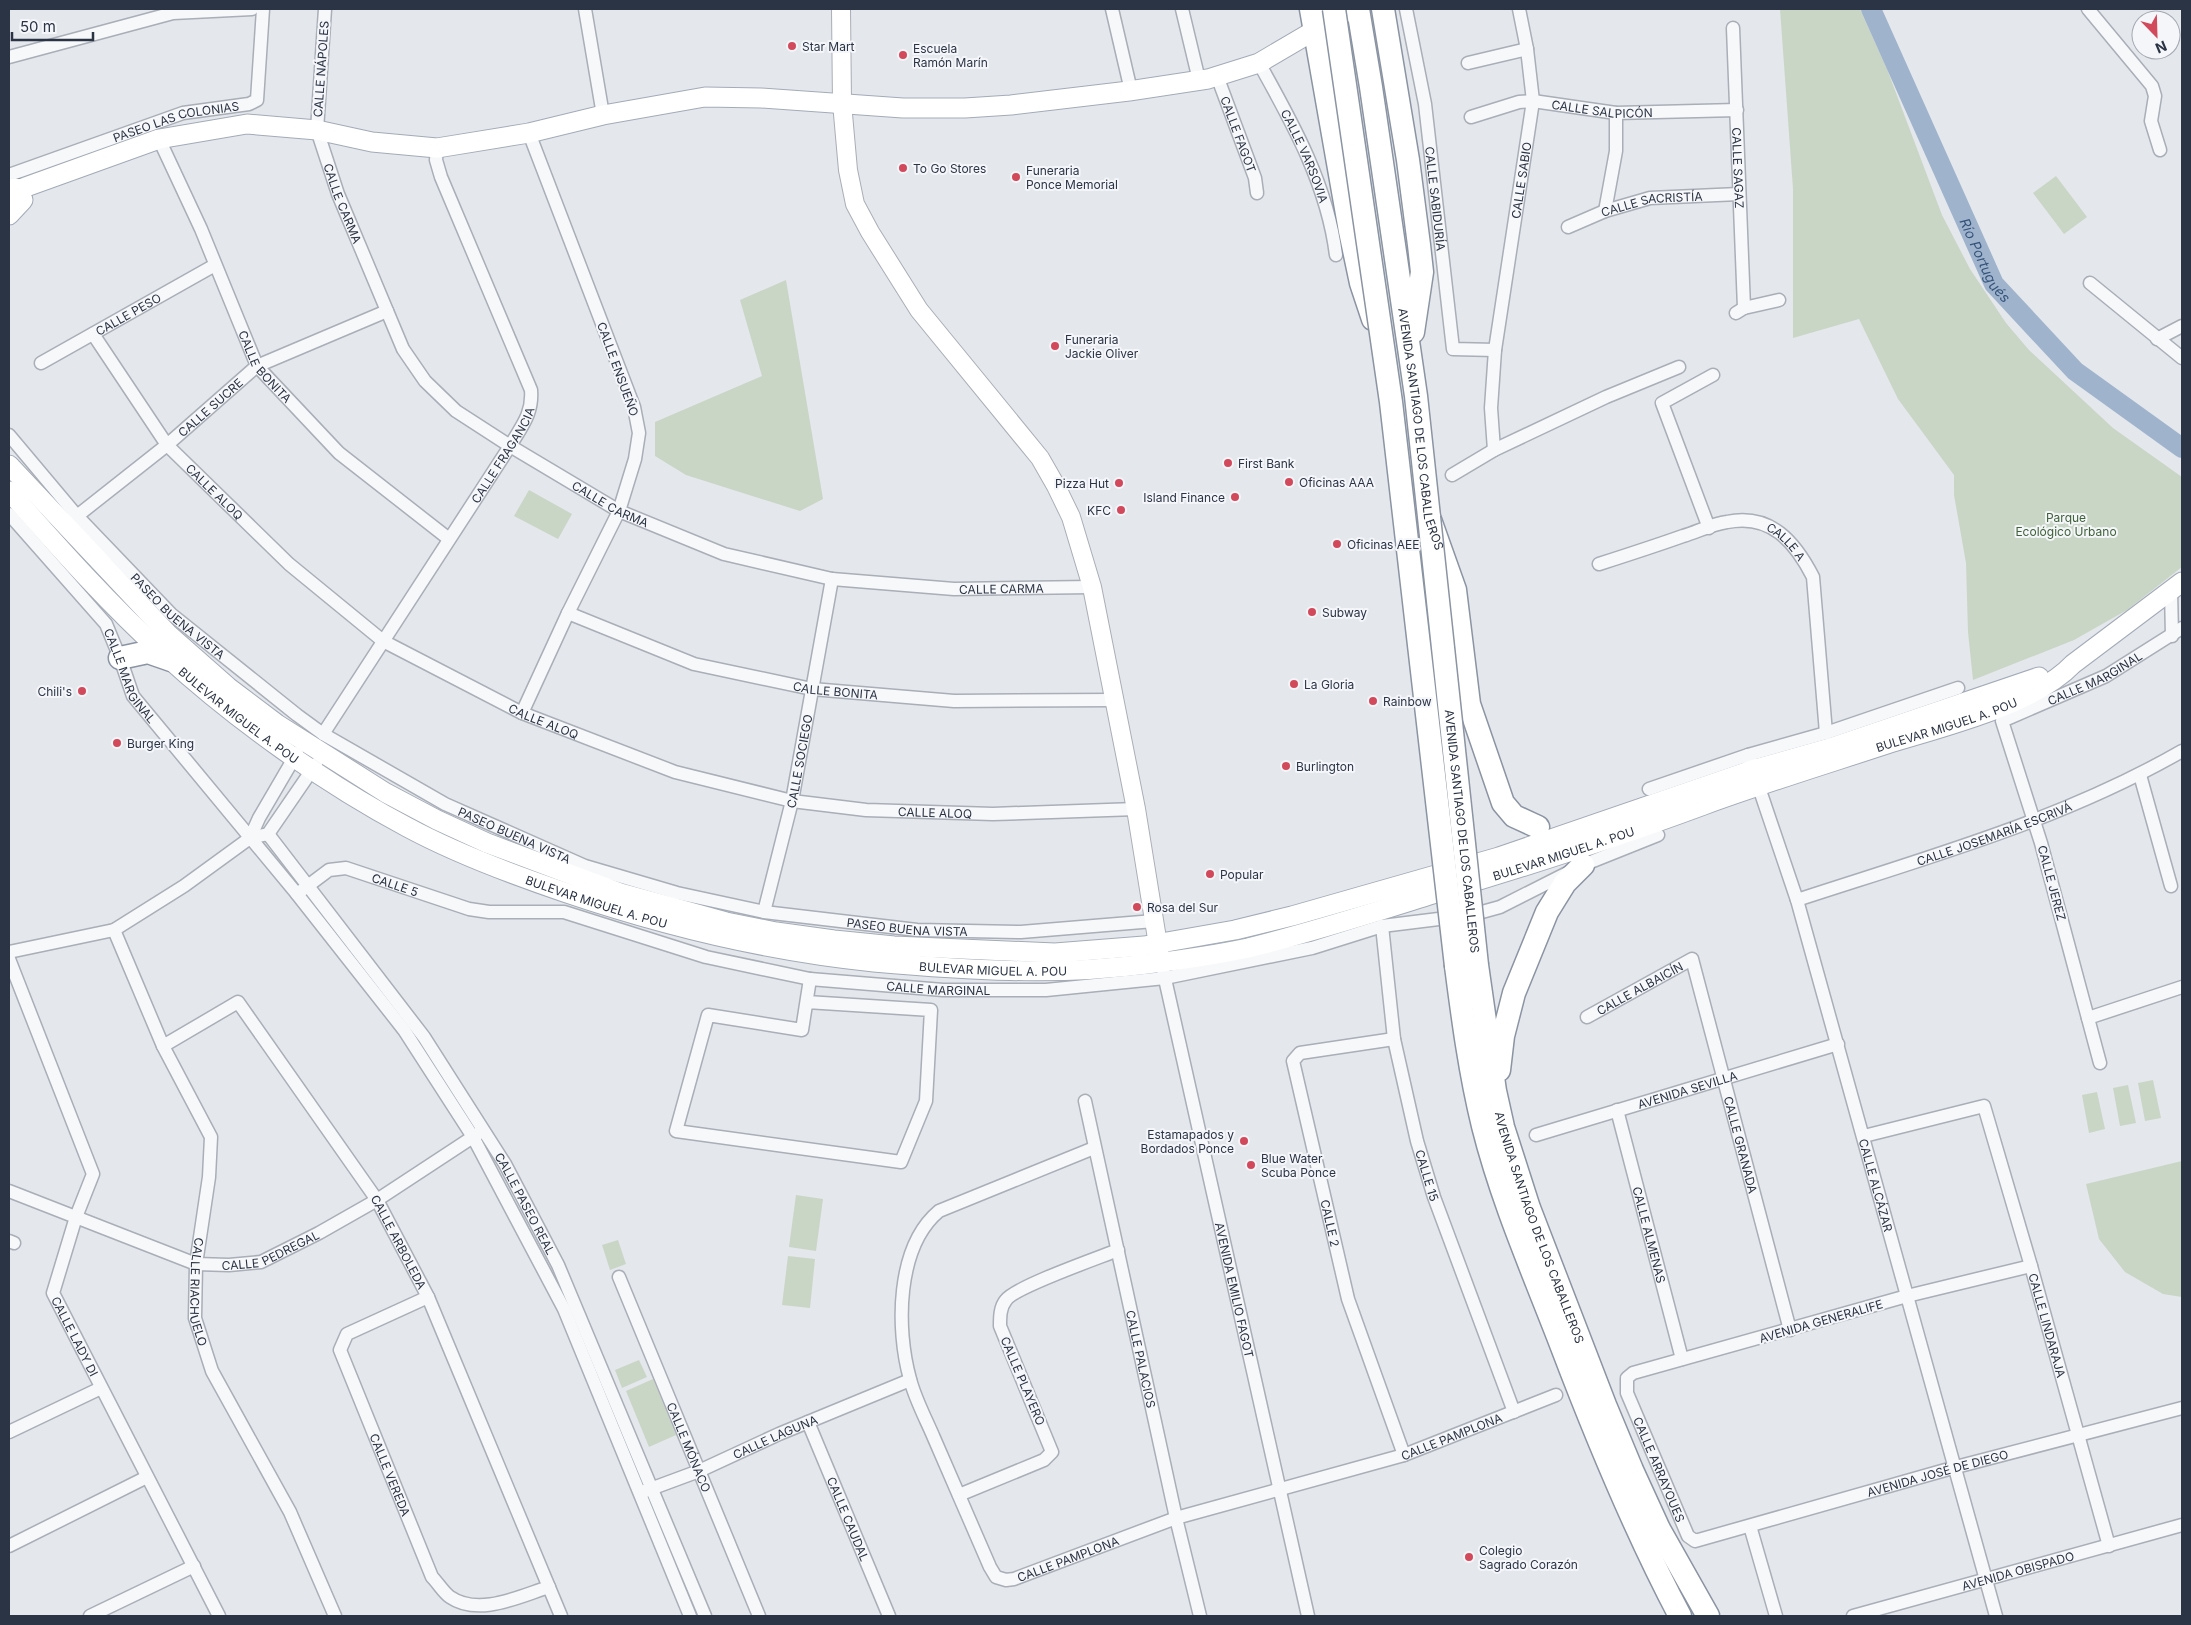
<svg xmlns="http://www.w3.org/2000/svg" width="2191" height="1625" viewBox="0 0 2191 1625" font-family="Inter,sans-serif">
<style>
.green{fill:#c9d6c5}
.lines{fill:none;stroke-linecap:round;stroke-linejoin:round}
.river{stroke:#9fb4cc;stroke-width:20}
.street-casing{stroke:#a9aeb7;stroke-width:15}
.secondary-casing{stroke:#a9aeb7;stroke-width:20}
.primary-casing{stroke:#a3abb8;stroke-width:21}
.highway-casing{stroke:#8b94a3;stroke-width:25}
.street{stroke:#f7f8fa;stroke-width:12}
.secondary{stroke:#fff;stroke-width:18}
.primary{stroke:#fff;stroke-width:19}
.highway{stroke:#fff;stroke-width:22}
.highway-bridge-casing{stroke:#8b94a3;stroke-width:25;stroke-linecap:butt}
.highway-bridge{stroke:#fff;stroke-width:22}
.poi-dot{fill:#d1495b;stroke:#f4f6f9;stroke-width:2}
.labels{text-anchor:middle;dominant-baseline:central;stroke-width:4;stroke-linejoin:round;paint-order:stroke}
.poi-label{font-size:12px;fill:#2b3445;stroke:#f4f6f9;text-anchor:start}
.street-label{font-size:12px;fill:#2b3445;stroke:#f4f6f9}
.park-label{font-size:12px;fill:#3f6138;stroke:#f4f6f9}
.water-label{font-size:14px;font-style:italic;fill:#34527a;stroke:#f4f6f9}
</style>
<rect width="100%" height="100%" fill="#e4e7ec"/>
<!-- green -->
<g class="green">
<path d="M1780,9H1860L1887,69L1942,215L1970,269L2006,323L2029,350L2113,428L2182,477V567L2127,610L2074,640L1973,680L1968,632L1966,563L1954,495V475L1898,399L1859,319L1793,338V189Z"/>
<path d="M2056,176L2087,217L2064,234L2033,193Z"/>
<path d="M786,280L823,499L800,511L686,475L655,456V422L762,376L740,300Z"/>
<path d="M529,490L572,514L558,539L514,516Z"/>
<path d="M2153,1080L2161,1118L2145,1121L2138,1083Z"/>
<path d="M2128,1085L2136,1123L2120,1126L2113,1088Z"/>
<path d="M2097,1092L2105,1129L2089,1133L2082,1095Z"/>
<path d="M2182,1161V1297L2163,1294L2125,1272L2099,1239L2086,1184Z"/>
<path d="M796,1195L823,1199L816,1251L789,1247Z"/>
<path d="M618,1240L626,1264L610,1270L602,1245Z"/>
<path d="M788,1256L815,1259L810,1308L782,1305Z"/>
<path d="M639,1360L647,1377L622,1388L615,1370Z"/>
<path d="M653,1379L676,1435L649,1447L626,1391Z"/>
</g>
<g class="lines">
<!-- river -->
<path class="river" id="s1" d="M1871,9L1994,284L2075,371L2182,448"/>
<!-- street casing -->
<g class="street-casing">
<g id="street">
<path id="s2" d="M325,9L317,130L338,194L403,349L425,381L456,411L510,446L619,511L724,554L832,579L954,589L1092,587"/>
<path d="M585,9L603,115"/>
<path d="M1112,9L1129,82V91"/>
<path d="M1182,9L1199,80"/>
<path id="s3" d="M1406,9L1425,104L1453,349L1495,350"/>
<path d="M2088,9L2152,86L2155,96L2151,121L2160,150"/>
<path id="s4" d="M1733,28L1744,308"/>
<path d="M9,57L173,13L252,9"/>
<path id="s5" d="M1259,63C1293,124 1327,184 1336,255"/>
<path d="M1468,63L1527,49"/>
<path id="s6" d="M1217,76L1255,178L1257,193"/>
<path id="s7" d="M1471,117L1519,102L1533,101L1616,113L1737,110"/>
<path id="s8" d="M159,139L201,229L257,366L339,453L449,539"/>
<path id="s9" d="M9,175L183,113L249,104L257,100L263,9"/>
<path d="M1605,211L1616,151V113"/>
<path id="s10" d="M1568,227L1605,211L1650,198L1739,194"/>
<path d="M2090,283L2182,358"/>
<path d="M1736,313L1744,308L1779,300"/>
<path id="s11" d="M93,334L167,445L289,564L383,641L522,713L675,772L792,801L866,810L993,814L1136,809"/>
<path d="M2157,339L2182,326"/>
<path id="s12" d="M41,363L215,265"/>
<path id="s13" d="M9,435L77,516L171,614L297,715L323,734L445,804L585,866L677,893L764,912L917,930L1021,932L1154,921"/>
<path id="s14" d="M1494,450L1491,408L1495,350L1533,101L1527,49L1519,9"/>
<path d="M1452,475L1494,450L1606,397L1679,367"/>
<path id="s15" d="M9,514L106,624L120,658L133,696L297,894L404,1030L473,1137L564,1309L690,1616"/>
<path id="s16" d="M77,516L167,445L257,366L387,311"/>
<path d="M1709,528L1662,403L1713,375"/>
<path id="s17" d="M1599,564C1627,555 1655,546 1683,536C1697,532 1712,524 1727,522C1771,513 1795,542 1813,577L1826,733"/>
<path d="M2171,590L2172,636"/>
<path id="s18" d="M568,613L694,664L812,689L954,701L1115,700"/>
<path d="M522,713L568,613L619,511L635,459L639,433L634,407L529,133"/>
<path id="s19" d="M323,734L510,446C521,427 533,414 531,390L441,177L436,160L437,148"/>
<path id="s20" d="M1748,755L1797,900L1996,1616"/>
<path d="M2140,775L2171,886"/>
<path d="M1649,789L1748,755L1826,733L1958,688"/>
<path id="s21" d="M268,834L424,1037L505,1164L558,1265L705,1616"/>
<path d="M250,838L259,818L297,753"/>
<path id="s22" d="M297,894L329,870L346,868L469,909L489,912H564L706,957L810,979L943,990H1046L1165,978L1312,948L1382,926L1471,915L1500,907L1583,865L1658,835"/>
<path id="s23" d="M1797,900C1928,857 2062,820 2182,751"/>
<path id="s24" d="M764,912L792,801L832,579"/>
<path id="s25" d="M1382,926L1394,1039L1417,1141L1434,1197L1514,1412"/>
<path id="s26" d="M114,930L163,1046L211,1137L209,1177L196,1264L195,1318L212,1371L290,1512L335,1616"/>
<path d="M9,952L114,930L184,886L250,838L268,834L316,764"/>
<path id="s27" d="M9,959L93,1174L76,1217L53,1293L219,1616"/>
<path id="s28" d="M1163,970L1308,1616"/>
<path d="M807,1002L931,1010L926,1101L901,1162L676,1131L708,1015L802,1030L810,979"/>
<path id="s29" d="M1587,1017L1692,959L1790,1330"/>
<path d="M2088,1018L2182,987"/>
<path id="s30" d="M1394,1039L1300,1053L1293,1061L1348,1299L1404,1455"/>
<path id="s31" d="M163,1046L238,1002L377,1200L428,1297L561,1616"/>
<path id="s32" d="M2100,1063L2041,843L2002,721L2106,676L2182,628"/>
<path id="s33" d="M1085,1101L1176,1518L1200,1616"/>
<path id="s34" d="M1617,1110L1682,1359"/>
<path id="s35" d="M1536,1135L1838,1044"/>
<path id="s36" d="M1864,1136L1984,1106L2031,1266L2109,1546"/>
<path id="s37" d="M1094,1148L939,1211C896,1247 896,1329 910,1379C915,1399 926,1419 934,1438C953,1481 971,1524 990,1567L996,1577L1006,1580L1014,1579L1176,1518L1404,1455L1556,1395"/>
<path id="s38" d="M9,1191L196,1264L229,1265L261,1262L319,1233L377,1200L479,1133"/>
<path d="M9,1241L14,1243"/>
<path id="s39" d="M2031,1266L1907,1296L1633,1373L1627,1378V1393L1688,1536L1695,1541L1956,1467L2182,1408"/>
<path id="s40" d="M619,1277L759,1616"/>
<path id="s41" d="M428,1297L347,1334L340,1350L432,1577C438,1583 444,1593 450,1597C479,1617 520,1596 549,1587"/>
<path id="s42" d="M808,1422L889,1616"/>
<path d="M9,1432L101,1388"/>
<path id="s43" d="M645,1491L699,1471L779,1434L910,1380"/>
<path d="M959,1495L1044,1460L1052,1452L1000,1326C1000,1317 1000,1307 1006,1300C1015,1287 1098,1258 1118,1250"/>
<path d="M1750,1526L1776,1616"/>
<path d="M9,1546L147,1477"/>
<path d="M90,1616L194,1566"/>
<path id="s44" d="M1853,1616L2182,1525"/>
</g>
</g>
<!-- secondary casing -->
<g class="secondary-casing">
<path id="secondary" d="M841,9L842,103L848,170L855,204L870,232L919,310L1040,458L1056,486L1071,517L1092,587L1136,809L1160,957"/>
</g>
<!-- primary casing -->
<g class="primary-casing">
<g id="primary">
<path d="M9,193L159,139L247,124L317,130L372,142L437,148L529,133L603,115L705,97L761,98L903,108H965L1011,105L1129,91L1208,79L1259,63L1351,9"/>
<path d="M9,215L23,200"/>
<path d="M9,465L169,635L228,687L277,724L386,793L437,820L487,843L620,893L726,922L776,932L834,940L894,946L1055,953L1144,946L1235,930L1292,916L1499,857L1752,770L1830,748L2039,677"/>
<path id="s45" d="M9,491C59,548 110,605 166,656C235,719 324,783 407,827C457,854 511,874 564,892C667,927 766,951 874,962C965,970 1056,976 1147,964C1180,960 1215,955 1248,948C1310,933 1372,913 1433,894C1524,867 1615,838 1704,805C1764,783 1826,764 1887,744C1942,727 2034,705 2073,664L2182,582"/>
</g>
</g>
<!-- highway casing -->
<g class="highway-casing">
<g id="highway">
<path d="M1311,9L1350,231L1361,283L1373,319"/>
<path id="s46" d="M1358,9L1371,87L1416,396L1429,517L1455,590L1469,704L1503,803L1514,816L1538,827"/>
<path d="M1383,9L1408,160L1419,245L1422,272L1413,332"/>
<path d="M9,190H19"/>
<path d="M120,658L148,652L171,660"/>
<path id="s47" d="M1477,965L1495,1091L1503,1127L1529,1208L1605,1405L1632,1470L1659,1529L1708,1616"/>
<path d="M1456,966C1463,1020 1470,1073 1483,1126C1502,1202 1534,1274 1562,1347C1597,1439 1634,1529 1680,1616"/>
<path d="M1499,1070L1503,1036L1514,993L1547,912L1565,883L1583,865"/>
</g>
</g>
<!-- street -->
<use href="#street" class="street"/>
<!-- secondary -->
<use href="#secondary" class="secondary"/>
<!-- primary -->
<use href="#primary" class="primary"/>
<!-- highway -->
<use href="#highway" class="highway"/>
<!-- highway-bridge casing -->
<g class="highway-bridge-casing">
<g id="highway-bridge">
<path d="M1334,9L1391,402L1456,966"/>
<path id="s48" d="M1429,517L1477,965"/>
</g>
</g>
<!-- highway-bridge -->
<use href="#highway-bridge" class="highway-bridge"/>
</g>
<!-- markers -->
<g class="poi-dot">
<circle cx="792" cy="46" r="5"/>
<circle cx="903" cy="55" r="5"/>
<circle cx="903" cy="168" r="5"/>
<circle cx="1016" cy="177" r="5"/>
<circle cx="1055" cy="346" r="5"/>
<circle cx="1228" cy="463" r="5"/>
<circle cx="1289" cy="482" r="5"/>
<circle cx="1119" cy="483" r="5"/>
<circle cx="1235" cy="497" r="5"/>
<circle cx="1121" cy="510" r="5"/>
<circle cx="1337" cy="544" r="5"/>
<circle cx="1312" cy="612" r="5"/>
<circle cx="1294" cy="684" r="5"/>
<circle cx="82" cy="691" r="5"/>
<circle cx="1373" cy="701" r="5"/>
<circle cx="117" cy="743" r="5"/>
<circle cx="1286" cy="766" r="5"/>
<circle cx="1210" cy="874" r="5"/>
<circle cx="1137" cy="907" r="5"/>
<circle cx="1244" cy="1141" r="5"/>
<circle cx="1251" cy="1165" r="5"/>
<circle cx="1469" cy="1557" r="5"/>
</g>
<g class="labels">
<!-- poi labels -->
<g class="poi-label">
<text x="802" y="46">Star Mart</text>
<text x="913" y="48">Escuela<tspan x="913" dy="14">Ramón Marín</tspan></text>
<text x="913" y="168">To Go Stores</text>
<text x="1026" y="170">Funeraria<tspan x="1026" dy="14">Ponce Memorial</tspan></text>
<text x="1065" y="339">Funeraria<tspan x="1065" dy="14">Jackie Oliver</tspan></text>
<text x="1238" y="463">First Bank</text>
<text x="1299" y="482">Oficinas AAA</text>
<text x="1109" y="483" text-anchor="end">Pizza Hut</text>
<text x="1225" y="497" text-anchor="end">Island Finance</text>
<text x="1111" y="510" text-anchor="end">KFC</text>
<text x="1347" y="544">Oficinas AEE</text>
<text x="1322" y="612">Subway</text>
<text x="1304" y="684">La Gloria</text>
<text x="72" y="691" text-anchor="end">Chili's</text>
<text x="1383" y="701">Rainbow</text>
<text x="127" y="743">Burger King</text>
<text x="1296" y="766">Burlington</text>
<text x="1220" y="874">Popular</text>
<text x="1147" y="907">Rosa del Sur</text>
<text x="1234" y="1134" text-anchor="end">Estamapados y<tspan x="1234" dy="14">Bordados Ponce</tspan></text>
<text x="1261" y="1158">Blue Water<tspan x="1261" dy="14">Scuba Ponce</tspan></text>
<text x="1479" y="1550">Colegio<tspan x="1479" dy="14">Sagrado Corazón</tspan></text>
</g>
<!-- street labels -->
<g class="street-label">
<text transform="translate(321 69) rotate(-86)">CALLE NÁPOLES</text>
<text stroke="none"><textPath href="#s7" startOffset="134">CALLE SALPICÓN</textPath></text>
<text stroke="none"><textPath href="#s9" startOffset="176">PASEO LAS COLONIAS</textPath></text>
<text stroke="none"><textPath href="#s6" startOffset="62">CALLE FAGOT</textPath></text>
<text stroke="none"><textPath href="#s5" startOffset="104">CALLE VARSOVIA</textPath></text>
<text stroke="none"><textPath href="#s4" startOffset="140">CALLE SAGAZ</textPath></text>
<text stroke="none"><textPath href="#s14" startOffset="272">CALLE SABIO</textPath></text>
<text stroke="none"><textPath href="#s3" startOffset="192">CALLE SABIDURÍA</textPath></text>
<text stroke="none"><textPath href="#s2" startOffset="199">CALLE CARMA</textPath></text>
<text stroke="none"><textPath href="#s10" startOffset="88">CALLE SACRISTÍA</textPath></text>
<text stroke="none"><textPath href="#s12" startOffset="100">CALLE PESO</textPath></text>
<text stroke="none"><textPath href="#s8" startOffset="252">CALLE BONITA</textPath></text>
<text transform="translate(618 369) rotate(70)">CALLE ENSUEÑO</text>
<text stroke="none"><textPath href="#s16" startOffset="172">CALLE SUCRE</textPath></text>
<text stroke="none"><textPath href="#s46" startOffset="425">AVENIDA SANTIAGO DE LOS CABALLEROS</textPath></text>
<text stroke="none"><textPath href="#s19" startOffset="332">CALLE FRAGANCIA</textPath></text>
<text stroke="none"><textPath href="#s11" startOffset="200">CALLE ALOQ</textPath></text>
<text stroke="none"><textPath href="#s2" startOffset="619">CALLE CARMA</textPath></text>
<text stroke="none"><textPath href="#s17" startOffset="201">CALLE A</textPath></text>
<text stroke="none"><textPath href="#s2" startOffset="1024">CALLE CARMA</textPath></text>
<text stroke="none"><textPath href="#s13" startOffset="248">PASEO BUENA VISTA</textPath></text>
<text stroke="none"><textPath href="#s15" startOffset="204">CALLE MARGINAL</textPath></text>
<text stroke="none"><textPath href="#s32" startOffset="458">CALLE MARGINAL</textPath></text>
<text stroke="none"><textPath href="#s18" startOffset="280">CALLE BONITA</textPath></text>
<text stroke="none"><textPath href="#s45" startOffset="322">BULEVAR MIGUEL A. POU</textPath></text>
<text stroke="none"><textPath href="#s11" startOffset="605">CALLE ALOQ</textPath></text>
<text stroke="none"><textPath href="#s45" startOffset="2122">BULEVAR MIGUEL A. POU</textPath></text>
<text stroke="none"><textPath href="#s24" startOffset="155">CALLE SOCIEGO</textPath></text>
<text stroke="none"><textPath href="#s11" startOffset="1010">CALLE ALOQ</textPath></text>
<text stroke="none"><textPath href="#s48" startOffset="316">AVENIDA SANTIAGO DE LOS CABALLEROS</textPath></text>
<text stroke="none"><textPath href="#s23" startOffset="208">CALLE JOSEMARÍA ESCRIVÁ</textPath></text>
<text stroke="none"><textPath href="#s13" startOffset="652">PASEO BUENA VISTA</textPath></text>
<text stroke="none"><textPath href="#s45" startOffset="1718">BULEVAR MIGUEL A. POU</textPath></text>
<text transform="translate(2052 883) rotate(75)">CALLE JEREZ</text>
<text stroke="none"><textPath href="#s22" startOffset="109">CALLE 5</textPath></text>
<text stroke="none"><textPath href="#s45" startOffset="728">BULEVAR MIGUEL A. POU</textPath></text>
<text stroke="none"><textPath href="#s13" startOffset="1058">PASEO BUENA VISTA</textPath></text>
<text stroke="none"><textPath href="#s45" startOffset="1132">BULEVAR MIGUEL A. POU</textPath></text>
<text stroke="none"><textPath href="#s22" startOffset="666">CALLE MARGINAL</textPath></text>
<text stroke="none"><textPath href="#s29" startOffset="60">CALLE ALBAICÍN</textPath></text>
<text stroke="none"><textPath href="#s35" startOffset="158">AVENIDA SEVILLA</textPath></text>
<text stroke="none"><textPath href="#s29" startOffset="312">CALLE GRANADA</textPath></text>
<text stroke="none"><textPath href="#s25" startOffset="254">CALLE 15</textPath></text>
<text stroke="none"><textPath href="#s20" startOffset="449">CALLE ALCÁZAR</textPath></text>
<text stroke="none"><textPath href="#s21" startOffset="451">CALLE PASEO REAL</textPath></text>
<text stroke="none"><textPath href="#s30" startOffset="272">CALLE 2</textPath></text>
<text stroke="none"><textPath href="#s47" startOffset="271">AVENIDA SANTIAGO DE LOS CABALLEROS</textPath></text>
<text stroke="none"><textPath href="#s34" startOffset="129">CALLE ALMENAS</textPath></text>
<text stroke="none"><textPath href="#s31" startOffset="376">CALLE ARBOLEDA</textPath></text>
<text stroke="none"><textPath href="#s38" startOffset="278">CALLE PEDREGAL</textPath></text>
<text stroke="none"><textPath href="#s28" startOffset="328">AVENIDA EMILIO FAGOT</textPath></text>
<text stroke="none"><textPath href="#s26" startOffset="385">CALLE RIACHUELO</textPath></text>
<text transform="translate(1821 1321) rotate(-16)">AVENIDA GENERALIFE</text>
<text stroke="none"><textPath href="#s36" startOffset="352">CALLE LINDARAJA</textPath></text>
<text stroke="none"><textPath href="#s27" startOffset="405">CALLE LADY DI</textPath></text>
<text stroke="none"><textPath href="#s33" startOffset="264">CALLE PALACIOS</textPath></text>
<text transform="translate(1023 1381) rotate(67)">CALLE PLAYERO</text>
<text stroke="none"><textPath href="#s37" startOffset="1041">CALLE PAMPLONA</textPath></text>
<text stroke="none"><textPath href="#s43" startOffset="141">CALLE LAGUNA</textPath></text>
<text stroke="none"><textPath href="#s40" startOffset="184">CALLE MÓNACO</textPath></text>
<text stroke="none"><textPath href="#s39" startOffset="518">CALLE ARRAYOUES</textPath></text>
<text stroke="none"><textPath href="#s39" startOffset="851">AVENIDA JOSÉ DE DIEGO</textPath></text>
<text stroke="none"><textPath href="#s41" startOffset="241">CALLE VEREDA</textPath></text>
<text stroke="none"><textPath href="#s42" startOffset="105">CALLE CAUDAL</textPath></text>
<text stroke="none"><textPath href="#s37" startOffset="638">CALLE PAMPLONA</textPath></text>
<text stroke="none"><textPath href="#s44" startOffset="171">AVENIDA OBISPADO</textPath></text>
</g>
<!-- park labels -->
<g class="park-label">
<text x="2066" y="517">Parque<tspan x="2066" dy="14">Ecológico Urbano</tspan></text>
</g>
<!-- water labels -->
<g class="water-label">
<text stroke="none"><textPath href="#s1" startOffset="276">Río Portugués</textPath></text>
</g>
</g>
<!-- border -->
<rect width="2191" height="1625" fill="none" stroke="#2b3445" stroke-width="20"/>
<!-- north arrow -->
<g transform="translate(2156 35) rotate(157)"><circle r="24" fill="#f4f6f9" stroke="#a4a8b1"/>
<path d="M0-4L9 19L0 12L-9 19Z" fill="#d1495b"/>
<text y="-8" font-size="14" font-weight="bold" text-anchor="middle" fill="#2b3445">N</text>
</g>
<!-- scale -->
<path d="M12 32v8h81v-8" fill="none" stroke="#2b3445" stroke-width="2.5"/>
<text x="20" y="32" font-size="15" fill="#2b3445" stroke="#f4f6f9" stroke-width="4" paint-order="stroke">50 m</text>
</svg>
